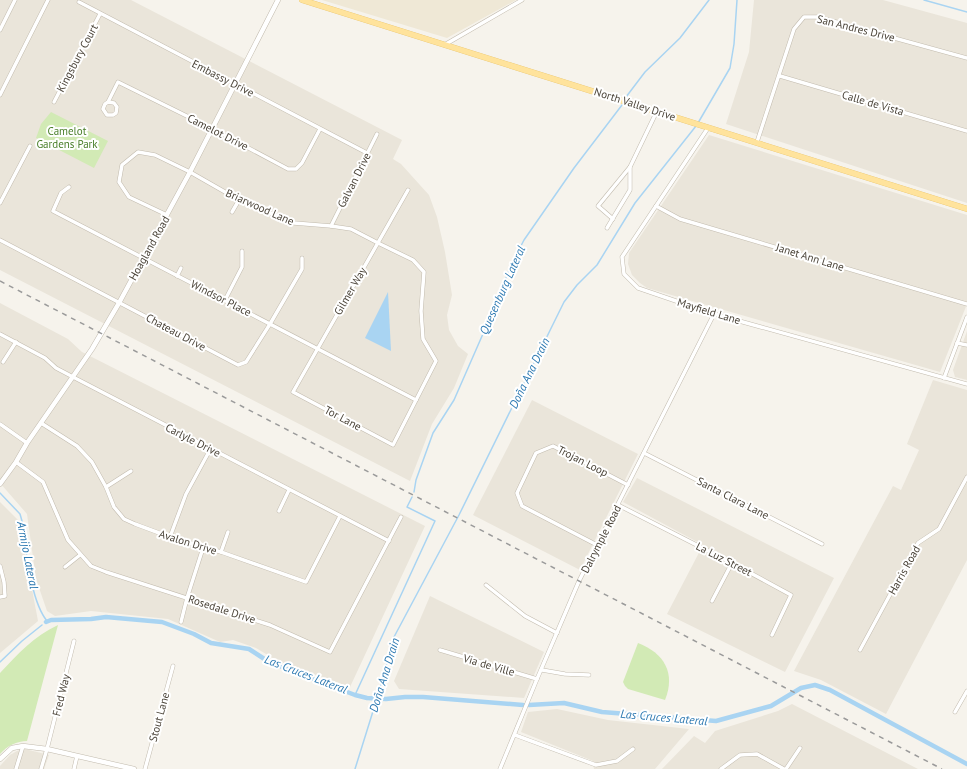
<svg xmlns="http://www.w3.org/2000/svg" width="967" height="769" viewBox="0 0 967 769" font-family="'PT Sans',sans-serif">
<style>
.residential{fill:#eae5da}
.education{fill:#efe8d6}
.green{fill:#d2eab5}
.water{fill:#a9d4f2}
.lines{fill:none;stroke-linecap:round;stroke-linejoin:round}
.stream{stroke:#a9d4f2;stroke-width:1.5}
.canal{stroke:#a9d4f2;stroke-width:4.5}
.minor-casing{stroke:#c2bbae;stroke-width:4.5}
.tertiary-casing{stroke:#c2bbae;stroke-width:5.5}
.primary-casing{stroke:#e6c16a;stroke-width:6}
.minor{stroke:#fff;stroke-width:3.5}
.tertiary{stroke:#fff;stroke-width:4.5}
.primary{stroke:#ffe39c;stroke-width:5.5}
.rail{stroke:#9a9a9a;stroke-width:1.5;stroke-dasharray:5 5;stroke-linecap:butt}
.labels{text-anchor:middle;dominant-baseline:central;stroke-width:4;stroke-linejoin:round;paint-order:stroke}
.street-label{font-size:11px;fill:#4b4439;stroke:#fff}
.park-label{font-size:11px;fill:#4a7f2a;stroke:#fff}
.water-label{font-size:12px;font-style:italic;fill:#2e7ab2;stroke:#fff}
</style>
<rect width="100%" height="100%" fill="#f6f3ec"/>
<!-- residential -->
<g class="residential">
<path d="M0,0H131L402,140L393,159L401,164L429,195L437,217L445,252L452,295L447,315L449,330L458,346L468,354L454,388L432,424L410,481L0,270Z"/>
<path d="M754,0H883L967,23V203L726,124L749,52Z"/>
<path d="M709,135L967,215V304L940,372L647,288L640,283L632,275L628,264L629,253Z"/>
<path d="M0,303L68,339L82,352L425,526L350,687L281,663L256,648L233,640L220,642L168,619L91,611L55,616L47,611L36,579L27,514L0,483Z"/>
<path d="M967,331V380L955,377L953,370Z"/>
<path d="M933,380L967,390V560L886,714L821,680L794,671L893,486L901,490L919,450L907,444Z"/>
<path d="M532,400L638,454L580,570L473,515Z"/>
<path d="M637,478L834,578L785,672L667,614L703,545L623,502Z"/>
<path d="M0,502L19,521L38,621L0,653Z"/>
<path d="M430,596L544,652L524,698L399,689L394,681Z"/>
<path d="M792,704L918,769H662L694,736L705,743L715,731L778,711Z"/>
<path d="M557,709L608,720L689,729L655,769H594L593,761L521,732L528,712Z"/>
<path d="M25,749L49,755L44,769H0V766L10,755L17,751Z"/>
</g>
<!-- education -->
<path class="education" d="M322,0H516L447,38Z"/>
<!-- green -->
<g class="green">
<path d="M51,112L108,141L94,168L36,138L41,124Z"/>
<path d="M58,625L27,741C17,741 7,746 0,754V673C18,654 34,636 58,625Z"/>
<path d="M638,643C664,653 676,673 665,700L628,689L625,686L623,682Z"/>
</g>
<!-- water -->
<path class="water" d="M388,292L391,351L365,338Z"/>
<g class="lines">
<!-- stream -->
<g class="stream">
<path d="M924,0L967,12"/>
<path d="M626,97L645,72L680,38L709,0"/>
<path d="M698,123L730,68L734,44L737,0"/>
<path d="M414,492L416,480L433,433L454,400L493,311L511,265L524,240L574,168L622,105"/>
<path d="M0,493L20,514L22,521C26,548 30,600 47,621"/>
<path d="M0,662L22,641L42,625"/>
<path d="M355,695L435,521L407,507L412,497"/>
<path d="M355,769L379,692L394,637L459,515L564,302L577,285L597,265L635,203L696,126"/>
</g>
<!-- canal -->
<g class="canal">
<path d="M46,622L51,620L91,619L106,617L162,622L194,634L211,643L249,649L269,662L355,695L367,698L386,699L405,697H423L523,705"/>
<path d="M529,705L564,703L602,712L716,721L771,706L801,688L815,685L830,690L967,764"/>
</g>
<!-- minor casing -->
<g class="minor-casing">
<g id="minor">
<path d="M79,2L367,153"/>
<path d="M0,30L15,0"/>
<path d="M446,44L522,0"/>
<path d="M780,76L967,131"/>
<path d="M0,95L48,0"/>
<path d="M54,102L100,14"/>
<path d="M108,102L114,103L117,107L116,113L113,115H107L103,109L105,104L108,102L118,82L213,129L288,169H296L302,163L320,129"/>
<path d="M708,128L622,257L624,274L638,288L714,314L967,384"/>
<path d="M757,142L794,29L804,17H818L967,58"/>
<path d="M69,187L61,193L53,211L416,400"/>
<path d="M0,203L30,146"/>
<path d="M656,206L680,219L967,304"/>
<path d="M232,212L239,200"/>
<path d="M167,215L129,197L119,182L122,165L138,152L155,155L190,172L239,200L294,223L331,226L351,229L378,243L413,260L424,272L421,311L423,339L436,361L393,445L293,392L408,190"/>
<path d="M613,219L598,206L630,167"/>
<path d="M331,226L377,134"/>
<path d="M607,228L630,190V167L657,111"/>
<path d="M0,240L238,365L246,362L270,324L302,269V258"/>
<path d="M177,276L181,268"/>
<path d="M225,300L242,267V251"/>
<path d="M0,334L45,358L56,368L73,377L389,541"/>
<path d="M957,343L967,345"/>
<path d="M3,362L16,342"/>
<path d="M944,378L967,317"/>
<path d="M41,423L77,446L92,462L106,487L114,507L124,519L135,524L170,537L221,552L306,582L340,516"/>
<path d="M0,424L27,443"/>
<path d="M644,453L822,544"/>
<path d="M16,462L43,482L68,540L91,566L106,572L270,625L330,652L401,517"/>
<path d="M106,487L131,471"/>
<path d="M618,505L732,563L791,595L772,635"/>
<path d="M279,511L289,490"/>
<path d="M170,537L186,494L211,448"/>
<path d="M597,545L522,506L517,493L536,453L553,446L628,485"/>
<path d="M221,552L228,532"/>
<path d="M0,566L4,582L5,596L0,597"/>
<path d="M65,567L80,555"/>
<path d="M486,585L525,616L557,633"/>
<path d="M712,601L732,563"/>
<path d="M181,622L187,598L203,548"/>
<path d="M440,650L537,679"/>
<path d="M860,650L918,543L939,529L967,477"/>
<path d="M542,670L565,674L589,675"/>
<path d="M955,712L967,691"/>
<path d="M515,735L596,765L617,761L633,749"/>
<path d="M16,769L23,746"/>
<path d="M41,769L47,749L74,641"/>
<path d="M74,769L77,756"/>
<path d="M145,769L173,666"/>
<path d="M500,769L537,679L579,581L714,314"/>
<path d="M721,769L740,755L757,754L784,769"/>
<path d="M786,769L800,748"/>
</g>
</g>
<!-- tertiary casing -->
<g class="tertiary-casing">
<g id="tertiary">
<path d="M0,484L16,462L27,443L92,349L119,303L190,172L278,0"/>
<path d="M0,759L12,748L23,746L47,749L134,769"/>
</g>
</g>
<!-- primary casing -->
<g class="primary-casing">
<path id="primary" d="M302,0L967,209"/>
</g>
<!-- minor -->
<use href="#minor" class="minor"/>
<!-- tertiary -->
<use href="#tertiary" class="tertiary"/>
<!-- primary -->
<use href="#primary" class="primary"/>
<!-- rail -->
<path class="rail" d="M0,281L942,769"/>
</g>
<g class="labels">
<!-- street labels -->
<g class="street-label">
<text transform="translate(856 28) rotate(14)">San Andres Drive</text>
<text transform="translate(77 58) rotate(-62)">Kingsbury Court</text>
<text transform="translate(223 78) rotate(27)">Embassy Drive</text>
<text transform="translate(873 103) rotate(16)">Calle de Vista</text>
<text transform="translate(635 104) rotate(18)">North Valley Drive</text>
<text transform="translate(218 132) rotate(27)">Camelot Drive</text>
<text transform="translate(354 180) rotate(-63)">Galvan Drive</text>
<text transform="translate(260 207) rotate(24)">Briarwood Lane</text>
<text transform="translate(149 248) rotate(-61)">Hoagland Road</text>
<text transform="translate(810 257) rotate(17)">Janet Ann Lane</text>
<text transform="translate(350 291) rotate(-60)">Gilmer Way</text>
<text transform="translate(221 298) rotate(27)">Windsor Place</text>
<text transform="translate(709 311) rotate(17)">Mayfield Lane</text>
<text transform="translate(176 332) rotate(28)">Chateau Drive</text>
<text transform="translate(343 418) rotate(28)">Tor Lane</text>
<text transform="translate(193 440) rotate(27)">Carlyle Drive</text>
<text transform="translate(583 461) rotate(27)">Trojan Loop</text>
<text transform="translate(733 498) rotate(27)">Santa Clara Lane</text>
<text transform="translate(601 539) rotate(-63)">Dalrymple Road</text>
<text transform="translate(188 542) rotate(17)">Avalon Drive</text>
<text transform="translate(724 559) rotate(27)">La Luz Street</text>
<text transform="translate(904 570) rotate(-61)">Harris Road</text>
<text transform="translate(222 609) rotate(18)">Rosedale Drive</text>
<text transform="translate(489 665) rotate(16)">Via de Ville</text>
<text transform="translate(61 695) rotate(-76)">Fred Way</text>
<text transform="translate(159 717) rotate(-75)">Stout Lane</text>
</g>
<!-- park labels -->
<g class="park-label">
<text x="67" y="131">Camelot<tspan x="67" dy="13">Gardens Park</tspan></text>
</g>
<!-- water labels -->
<g class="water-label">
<text transform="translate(502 290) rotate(-66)">Quesenburg Lateral</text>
<text transform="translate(529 373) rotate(-64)">Doña Ana Drain</text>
<text transform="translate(28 555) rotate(79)">Armijo Lateral</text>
<text transform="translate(306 674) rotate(21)">Las Cruces Lateral</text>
<text transform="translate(384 675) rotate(-73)">Doña Ana Drain</text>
<text transform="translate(664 717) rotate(5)">Las Cruces Lateral</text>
</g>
</g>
</svg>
